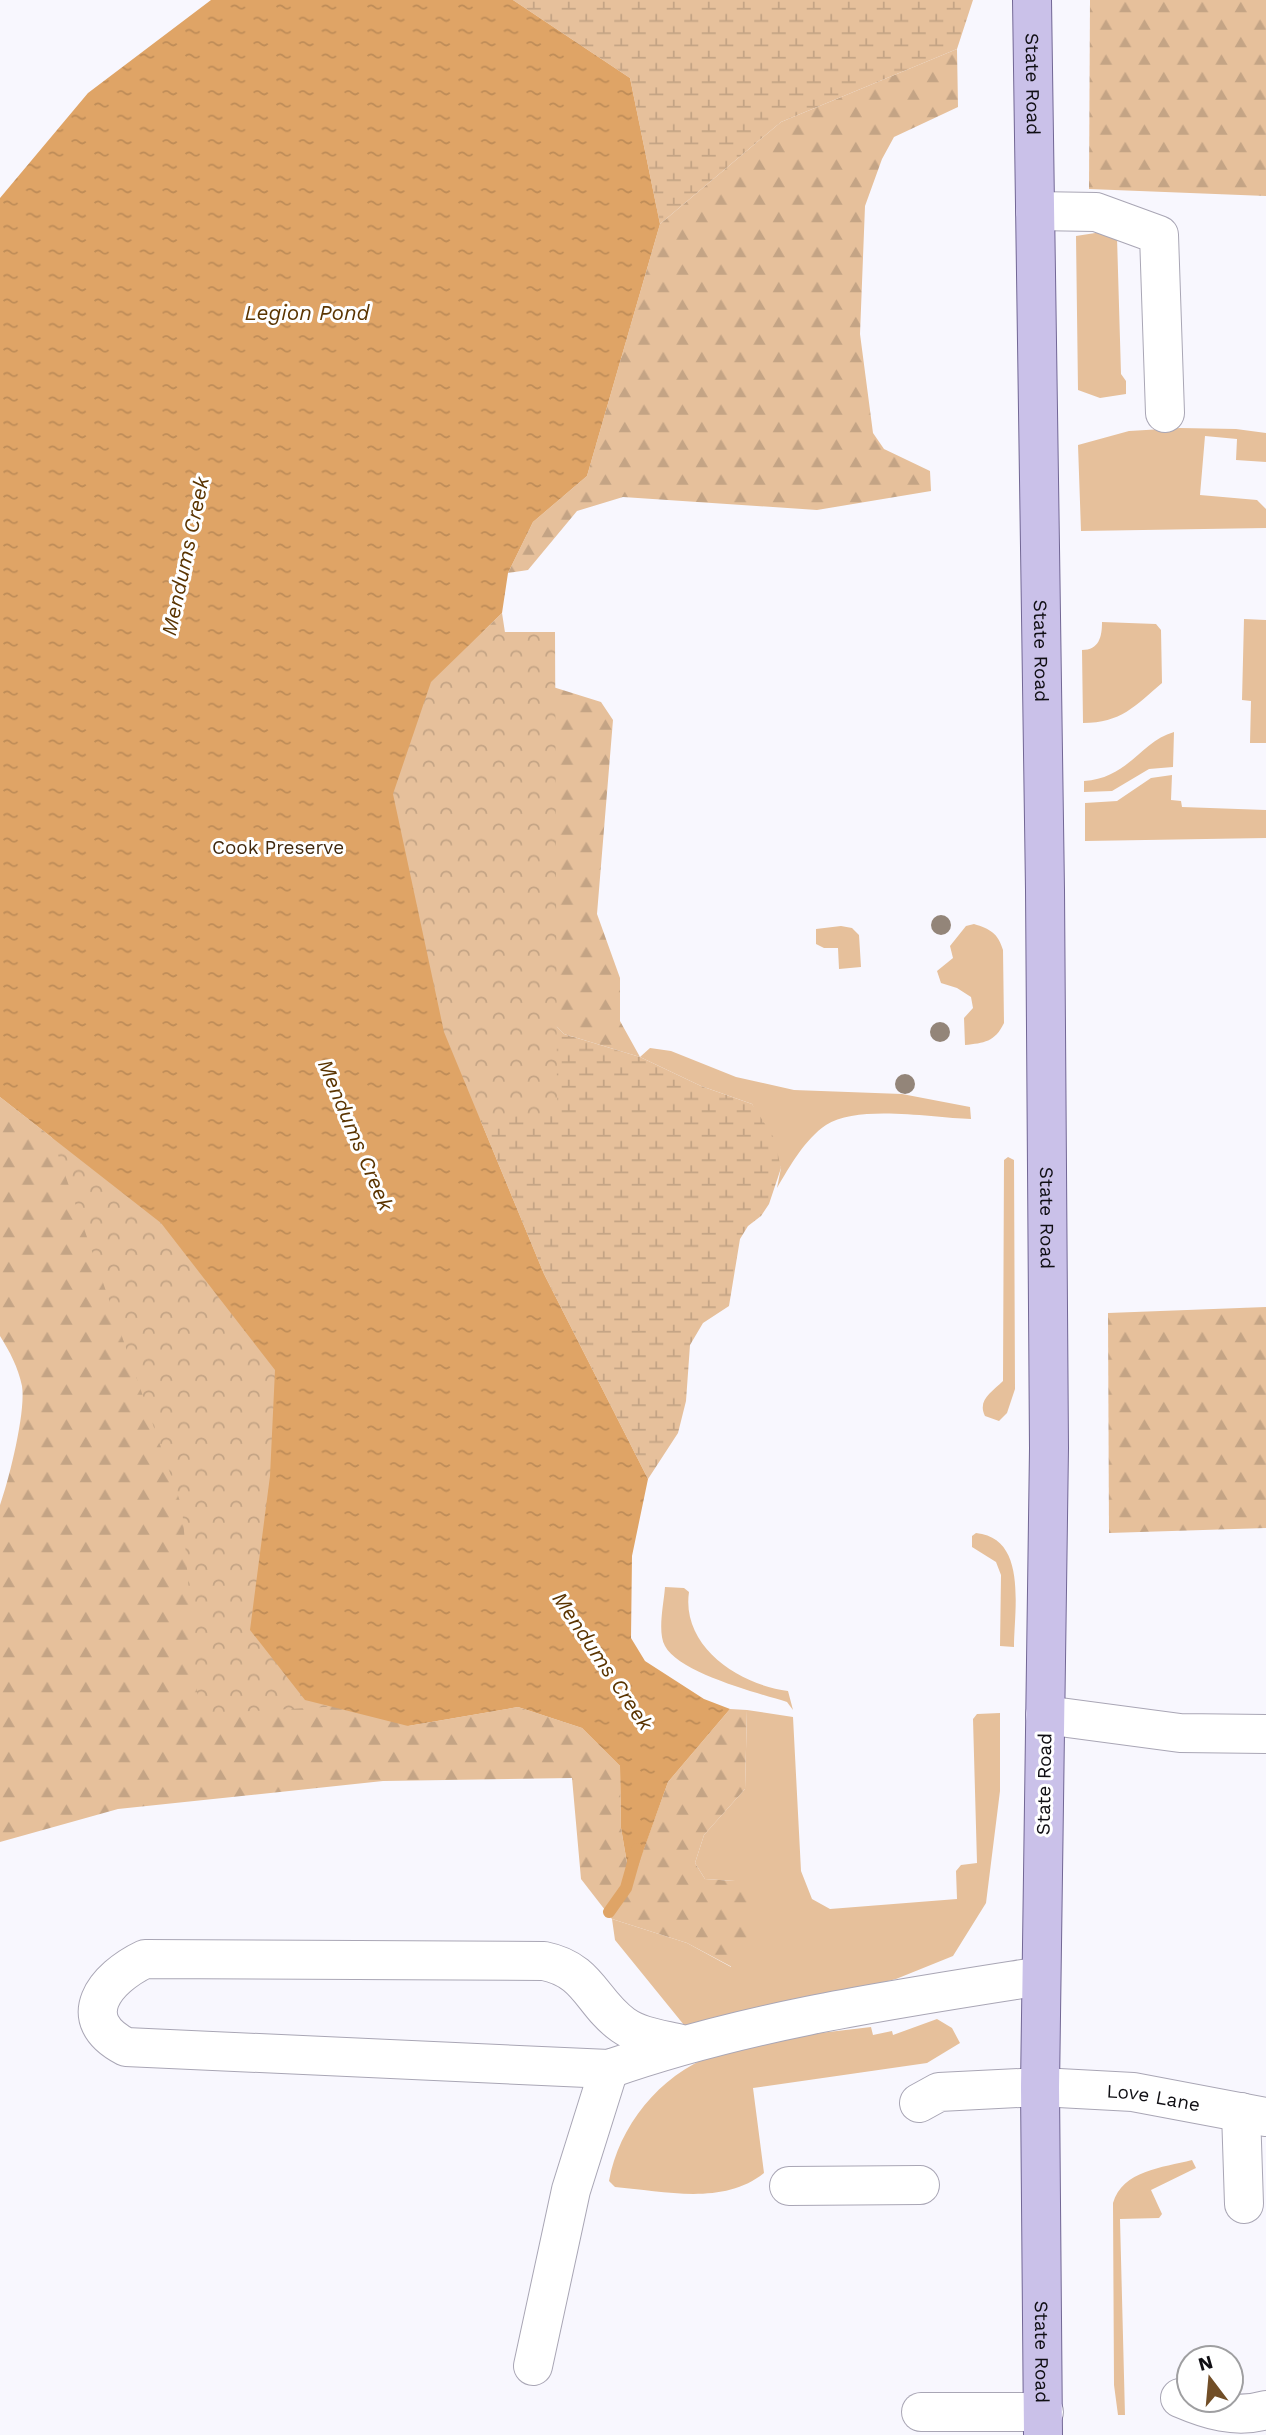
<svg xmlns="http://www.w3.org/2000/svg" width="1266" height="2435" viewBox="0 0 1266 2435" font-family="'Work Sans',sans-serif">
<style>
.grass{fill:#e6c09b}
.forest{fill:url(#forest-firs)}
.wetland{fill:url(#wetland-marsh)}
.park{fill:url(#park-crowns)}
.water{fill:url(#water-ripples)}
.lines{fill:none;stroke-linecap:round;stroke-linejoin:round}
.stream{stroke:#dfa466;stroke-width:12}
.minor-casing{stroke:#a9a6b5;stroke-width:40}
.major-casing{stroke:#726795;stroke-width:40}
.minor{stroke:#fff;stroke-width:38}
.major{stroke:#cac1e9;stroke-width:38}
.tree{fill:#938579}
.labels{text-anchor:middle;dominant-baseline:central;stroke-width:6;stroke-linejoin:round;paint-order:stroke}
.street-label{font-size:19px;fill:#100f14;stroke:#fff}
.park-label{font-size:19px;fill:#40280d;stroke:#fff}
.water-label{font-size:21px;font-style:italic;fill:#5a3400;stroke:#fff}
</style>
<defs>
<pattern id="forest-firs" width="22" height="20" patternUnits="userSpaceOnUse" patternTransform="scale(1.75)"><rect width="22" height="20" fill="#e6c09b"/><path d="M5 1l3.5 6h-7zM16 11l3.5 6h-7z" fill="#c4a485"/></pattern>
<pattern id="wetland-marsh" width="20" height="14" patternUnits="userSpaceOnUse" patternTransform="scale(1.75)"><rect width="20" height="14" fill="#e6c09b"/><path d="M1 5h8M5 5V1M11 12h8M15 12V8" fill="none" stroke="#c4a485"/></pattern>
<pattern id="park-crowns" width="20" height="18" patternUnits="userSpaceOnUse" patternTransform="scale(1.75)"><rect width="20" height="18" fill="#e6c09b"/><path d="M2 6a3 3 0 1 1 6 0M12 15a3 3 0 1 1 6 0" fill="none" stroke="#c4a485"/></pattern>
<pattern id="water-ripples" width="26" height="14" patternUnits="userSpaceOnUse" patternTransform="scale(1.75)"><rect width="26" height="14" fill="#dfa466"/><path d="M2 4q2-2 4 0t4 0M15 11q2-2 4 0t4 0" fill="none" stroke="#be8c58"/></pattern>
</defs>
<rect width="100%" height="100%" fill="#f8f7fe"/>
<!-- grass -->
<g class="grass">
<path d="M1108,231L1117,237L1121,374L1126,381V394L1100,398L1078,390L1076,236Z"/>
<path d="M1180,428L1236,429L1266,433V462L1236,460L1237,439L1205,436L1200,495L1257,500L1266,509V528L1081,531L1078,445L1129,431Z"/>
<path d="M1244,619L1266,620V743H1250L1251,701L1242,700Z"/>
<path d="M1102,622L1156,624L1161,630L1162,683C1135,706 1121,723 1083,723L1082,650C1099,650 1102,637 1102,622Z"/>
<path d="M1174,732L1173,767L1149,769L1112,791L1084,792V781C1129,778 1141,741 1174,732Z"/>
<path d="M1172,775L1171,800L1181,801L1182,807L1266,810V838L1085,841V803L1117,801L1151,778Z"/>
<path d="M974,924C990,929 998,933 1003,950L1004,1023C995,1042 984,1043 965,1045L964,1018L973,1008L971,997L957,988L941,983L937,971L953,958L950,946L966,926Z"/>
<path d="M841,926L852,928L859,935L861,967L839,969L838,948H824L816,944V929Z"/>
<path d="M650,1048L671,1051L736,1077L794,1090L902,1094L970,1107L971,1119C934,1118 858,1104 826,1125C805,1139 790,1166 777,1188L781,1168L752,1104L701,1086L640,1057Z"/>
<path d="M1008,1157L1014,1160L1015,1389L1007,1413L999,1421L985,1416C977,1400 992,1392 1003,1381L1004,1160Z"/>
<path d="M976,1533C1028,1538 1014,1610 1014,1647L1000,1646L1001,1575L996,1562L972,1547V1536Z"/>
<path d="M665,1587L684,1588L689,1592C681,1647 740,1685 788,1691L793,1710L787,1702C758,1693 679,1673 665,1646C657,1632 664,1603 665,1587Z"/>
<path d="M747,1710L793,1717L801,1871L812,1899L830,1909L957,1899L956,1871L961,1865L977,1863L973,1719L977,1714L1000,1713V1791L986,1903L953,1956L896,1979L702,2028L684,2025L615,1940L612,1919L687,1943L731,1967L735,1881L705,1879L695,1863L704,1835L745,1789Z"/>
<path d="M937,2019L952,2028L960,2043L927,2063L753,2088L764,2173C723,2206 664,2191 615,2187L609,2181C619,2126 659,2076 713,2055C762,2036 820,2034 871,2027L873,2035L892,2031L893,2035Z"/>
<path d="M1192,2160L1196,2168L1151,2190L1162,2214L1159,2218L1120,2219L1125,2415H1118L1114,2385L1113,2203C1123,2170 1162,2168 1192,2160Z"/>
</g>
<!-- forest -->
<g class="forest">
<path d="M1090,0H1266V196L1089,189Z"/>
<path d="M957,49L958,107L894,137L882,159L865,206L860,334L873,433L884,449L930,471L931,491L817,510L623,497L577,511L528,570L508,573L533,522L587,476L660,224L781,122Z"/>
<path d="M502,613L508,652L521,677L601,702L613,720L597,914L620,978V1021L640,1057L564,1034L507,975L431,682Z"/>
<path d="M0,1097L161,1223L408,1726L518,1707L582,1728L620,1766L621,1828L627,1863L638,1865L668,1782L730,1709L747,1710L745,1789L704,1835L695,1863L705,1879L735,1881L747,1896L752,1946L732,1967L687,1943L612,1919L581,1879L572,1778L383,1781L118,1809L0,1842V1505C9,1480 26,1412 22,1386C18,1367 10,1352 0,1336Z"/>
<path d="M1266,1307V1528L1109,1533L1108,1313Z"/>
</g>
<!-- wetland -->
<g class="wetland">
<path d="M513,0H973L957,49L781,122L660,224L630,78Z"/>
<path d="M507,975L564,1034L640,1057L701,1086L752,1104L774,1138L781,1168L769,1204L761,1216L748,1226L740,1239L729,1306L703,1323L690,1345L686,1401L678,1433L648,1479L544,1274L444,1032Z"/>
</g>
<!-- park -->
<path class="park" d="M0,416L471,632H555L557,1112L365,1133L414,1702L199,1714L182,1507L0,990Z"/>
<!-- water -->
<path class="water" d="M211,0H513L630,78L660,224L587,476L533,522L508,573L502,613L431,682L393,794L444,1032L544,1274L648,1479L632,1556L631,1638L645,1661L704,1699L730,1709L668,1782L638,1866L627,1863L621,1828L620,1766L582,1728L518,1707L408,1726L305,1700L250,1630L270,1476L275,1370L161,1223L0,1097V198L88,93Z"/>
<g class="lines">
<!-- stream -->
<path class="stream" d="M609,1912L626,1888L637,1849"/>
<!-- minor casing -->
<g class="minor-casing">
<g id="minor">
<path d="M1035,211L1096,212L1159,235L1165,413"/>
<path d="M1045,1715L1180,1733L1266,1734"/>
<path d="M681,2044C661,2039 640,2037 623,2025C591,2002 589,1970 544,1961L145,1959C105,1978 72,2019 126,2047L609,2069C749,2020 895,1999 1041,1976"/>
<path id="s1" d="M919,2103L939,2092L1040,2087L1133,2092L1266,2117"/>
<path d="M1241,2112L1244,2204"/>
<path d="M789,2186L920,2185"/>
<path d="M533,2366L571,2190L609,2069"/>
<path d="M1180,2398C1208,2410 1236,2419 1266,2410"/>
<path d="M921,2412H1044"/>
</g>
</g>
<!-- major casing -->
<g class="major-casing">
<g id="major">
<path id="s2" d="M1032,0L1045,890L1049,1448L1040,2087L1043,2435"/>
</g>
</g>
<!-- minor -->
<use href="#minor" class="minor"/>
<!-- major -->
<use href="#major" class="major"/>
</g>
<!-- trees -->
<g class="tree">
<circle cx="941" cy="925" r="10"/>
<circle cx="940" cy="1032" r="10"/>
<circle cx="905" cy="1084" r="10"/>
</g>
<g class="labels">
<!-- street labels -->
<g class="street-label">
<text stroke="none"><textPath href="#s2" startOffset="84">State Road</textPath></text>
<text stroke="none"><textPath href="#s2" startOffset="651">State Road</textPath></text>
<text stroke="none"><textPath href="#s2" startOffset="1218">State Road</textPath></text>
<text transform="translate(1044 1784) rotate(-89)">State Road</text>
<text stroke="none"><textPath href="#s1" startOffset="238">Love Lane</textPath></text>
<text stroke="none"><textPath href="#s2" startOffset="2352">State Road</textPath></text>
</g>
<!-- park labels -->
<g class="park-label">
<text x="278" y="847">Cook Preserve</text>
</g>
<!-- water labels -->
<g class="water-label">
<text x="307" y="312">Legion Pond</text>
<text transform="translate(185 556) rotate(-78)">Mendums Creek</text>
<text transform="translate(356 1135) rotate(67)">Mendums Creek</text>
<text transform="translate(603 1661) rotate(56)">Mendums Creek</text>
</g>
</g>
<!-- north arrow -->
<g transform="translate(1210 2379) rotate(344)"><circle r="33" fill="#ffffff" stroke="#9f9fa1" stroke-width="2"/>
<path d="M0-5L12 26L0 18L-12 26Z" fill="#714e27"/>
<text y="-10" font-size="19" font-weight="bold" text-anchor="middle" fill="#100f14">N</text>
</g>
</svg>
